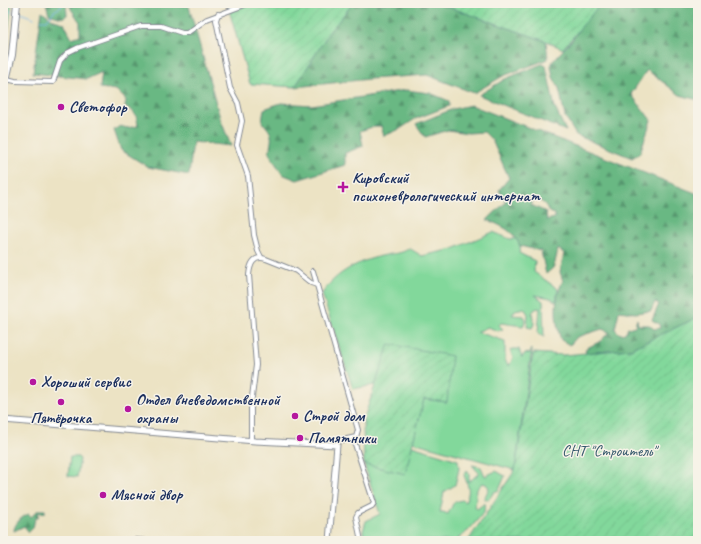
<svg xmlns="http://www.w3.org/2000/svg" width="701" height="544" viewBox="0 0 701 544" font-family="Caveat,sans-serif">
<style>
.grass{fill:#82d89b;stroke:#4e847c}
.forest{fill:url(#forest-firs);stroke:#427470;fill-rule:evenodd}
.garden{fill:url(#garden-furrows);stroke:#4e847c}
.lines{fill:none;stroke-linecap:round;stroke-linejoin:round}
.stream{stroke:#76b5ea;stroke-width:1}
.minor-casing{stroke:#848991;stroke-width:6}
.tertiary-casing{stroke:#848991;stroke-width:7}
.primary-casing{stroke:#848991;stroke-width:8}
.minor{stroke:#fff;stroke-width:4}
.tertiary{stroke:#fff;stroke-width:5}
.primary{stroke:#fff;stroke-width:6}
.poi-dot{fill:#b5179e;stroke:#f7f3e8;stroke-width:1.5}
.labels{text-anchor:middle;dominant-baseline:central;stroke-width:3;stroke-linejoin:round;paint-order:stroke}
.poi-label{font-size:16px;font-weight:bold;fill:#1b2f5e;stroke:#f7f3e8;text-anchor:start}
.park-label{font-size:16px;fill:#35596d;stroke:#f7f3e8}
</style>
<defs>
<pattern id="forest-firs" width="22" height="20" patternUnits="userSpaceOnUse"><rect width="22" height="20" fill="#69b883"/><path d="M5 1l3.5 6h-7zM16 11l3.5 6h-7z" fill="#56966e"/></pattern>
<pattern id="garden-furrows" width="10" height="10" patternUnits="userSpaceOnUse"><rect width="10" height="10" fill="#82d89b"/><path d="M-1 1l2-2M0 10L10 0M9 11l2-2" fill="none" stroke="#70ba88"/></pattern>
</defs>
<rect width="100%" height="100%" fill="#f7f3e8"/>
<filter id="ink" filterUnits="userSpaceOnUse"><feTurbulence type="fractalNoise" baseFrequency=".025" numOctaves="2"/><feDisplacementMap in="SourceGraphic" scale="8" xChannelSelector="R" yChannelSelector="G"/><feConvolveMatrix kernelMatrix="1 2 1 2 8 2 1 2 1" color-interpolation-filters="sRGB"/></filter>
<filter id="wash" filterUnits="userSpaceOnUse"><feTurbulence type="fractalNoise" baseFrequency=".012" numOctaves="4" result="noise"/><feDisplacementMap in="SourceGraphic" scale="16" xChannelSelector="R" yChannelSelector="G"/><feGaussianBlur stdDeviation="0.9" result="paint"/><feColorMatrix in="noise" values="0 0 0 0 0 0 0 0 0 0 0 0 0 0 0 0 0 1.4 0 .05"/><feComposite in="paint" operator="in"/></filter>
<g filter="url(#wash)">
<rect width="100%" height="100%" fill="#ece3c4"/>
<!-- grass -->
<g class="grass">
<path d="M3,3H12L6,46L5,70L3,68Z"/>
<path d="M493,232L510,239H517L520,246L519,253L535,261L534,272L558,289L556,302L551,298L535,295L543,301L544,337L538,334L540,308L535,309L532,313L534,324L532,328L527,327L528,314L524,308L515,310L512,315L524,316L526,320L523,326L501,323L499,325L503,329L498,331L488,327L477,332L505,341V360L509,366L513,358L510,350L512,349H519L522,358L524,354L530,353L532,349L515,470L413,442L424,399L447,402L389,345L375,385L353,389L322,294C335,272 361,260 386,255C394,253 403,254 409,248L422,256L453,249Z"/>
<path d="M412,446L458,460L459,469L455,485L444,492L440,512H443L448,514L454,502L462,500L465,502C471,491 468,486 464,475L467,470L469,473V482L479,473L472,465L481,467L485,476L496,471L505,476L499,490L494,492L489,499H484L489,488L486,484L482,483L477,489L475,507L477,509L485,503L484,512L469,530L455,541H366L363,531L366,521L380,514L364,464L405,473Z"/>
<path d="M70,457H78L80,459L77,477L68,476Z"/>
</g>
<!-- forest -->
<g class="forest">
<path d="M46,3H66L67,15L62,18L49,14Z"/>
<path d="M69,3H188L220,118L231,146L193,142L189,175L148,167L121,150L114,130L120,126L127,128L138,126C137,116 135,110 125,107L126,100L116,90L100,88L102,72L87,79L33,73L42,11L54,20L64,23L72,38L80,35V22L71,9Z"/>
<path d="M353,3H437L546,41L548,59L503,76L474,93L427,75L369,79L295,87L328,34Z"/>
<path d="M601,3H698V100L680,95L647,70L631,94L651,120L640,153L632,158L576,135L565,117L559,88L553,77L551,66L553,61L572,40L588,17Z"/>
<path d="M542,64L546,66L555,108L566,131L479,95L505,79Z"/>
<path d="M406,90L430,93L449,101V106L415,119L400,129L384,136L381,126H375L360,131L363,146L345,153V165L297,180L282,174L269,153C272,137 274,134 262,122L264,109L281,103L312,105Z"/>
<path d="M471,105L698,194V316L696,318L631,349L586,353L585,349L601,341L609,332L602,329L577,337L570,345L561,340C555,322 553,299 563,281L560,272L564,253L558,249L554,267L546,274L541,251L520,246C513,230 502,226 487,220L506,202L499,190L509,178L492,140L484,132L468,133L448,130L425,137L416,124L453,109ZM533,199C543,201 545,203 549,212L555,214V218L547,220L546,212L531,205V200ZM655,302L659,304L652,320L659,324L660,328L654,329L649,325H638L637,319L635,326L628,328L625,333L620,334L615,329L619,311L635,313L651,311Z"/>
<path d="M38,510H45V513L39,512L38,518H35L33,528L29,532L24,526L14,531C14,524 22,516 29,514L31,517Z"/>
</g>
<!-- garden -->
<g class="garden">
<path d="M227,3H353L328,34L295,87L250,84Z"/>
<path d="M437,3H601L563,49L546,41Z"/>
<path d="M696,318L698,322V541H468L515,470L533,353L564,355L631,349Z"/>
<path d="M389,344L452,356L447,402L424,399L405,474L364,464L363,421Z"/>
</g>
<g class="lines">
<!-- stream -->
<g class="stream">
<path d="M3,9L13,12"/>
<path d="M20,13L34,18"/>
<path d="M41,20H47L54,11L61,7L62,3"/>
</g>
</g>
</g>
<g filter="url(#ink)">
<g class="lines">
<!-- minor casing -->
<g class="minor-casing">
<g id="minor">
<path d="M218,14L216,20L230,88L238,103L242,121L237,145L248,176L254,235L258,251L261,257"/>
<path d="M3,78L15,81L53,82L60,61L67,53L77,48L141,26H161L182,33H187L207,19L250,3"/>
<path d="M313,271L358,430L356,437L338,441L337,445"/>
<path d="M353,438L374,503L372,506L358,513L356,517L361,541"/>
<path d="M251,440V405L256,365L249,275C250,265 253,255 266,259L296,271L311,283L317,285"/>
<path d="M136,540L146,541"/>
</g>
</g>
<!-- tertiary casing -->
<g class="tertiary-casing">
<path id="tertiary" d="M3,420L255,441L337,445L329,541"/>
</g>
<!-- primary casing -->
<g class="primary-casing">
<path id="primary" d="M3,93L12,55L17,3"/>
</g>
<!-- minor -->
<use href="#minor" class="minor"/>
<!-- tertiary -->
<use href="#tertiary" class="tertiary"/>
<!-- primary -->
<use href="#primary" class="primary"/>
</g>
</g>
<!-- markers -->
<g class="poi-dot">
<circle cx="61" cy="107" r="4"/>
<path d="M341 181h4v4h4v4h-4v4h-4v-4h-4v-4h4z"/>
<circle cx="33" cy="382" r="4"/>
<circle cx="61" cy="402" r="4"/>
<circle cx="128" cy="409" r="4"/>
<circle cx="295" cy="416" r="4"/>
<circle cx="300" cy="438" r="4"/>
<circle cx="103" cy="495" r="4"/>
</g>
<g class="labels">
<!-- poi labels -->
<g class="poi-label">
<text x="69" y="107">Светофор</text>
<text x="352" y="178">Кировский<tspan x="352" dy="18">психоневрологический интернат</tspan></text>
<text x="41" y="382">Хороший сервис</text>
<text x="136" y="400">Отдел вневедомственной<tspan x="136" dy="18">охраны</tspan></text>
<text x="303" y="416">Строй дом</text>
<text x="61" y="418" text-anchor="middle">Пятёрочка</text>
<text x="308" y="438">Памятники</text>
<text x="111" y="495">Мясной двор</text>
</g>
<!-- park labels -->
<g class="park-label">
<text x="609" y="451">СНТ "Строитель"</text>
</g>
</g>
<!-- margin -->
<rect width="701" height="544" fill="none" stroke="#f7f3e8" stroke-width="16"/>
</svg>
